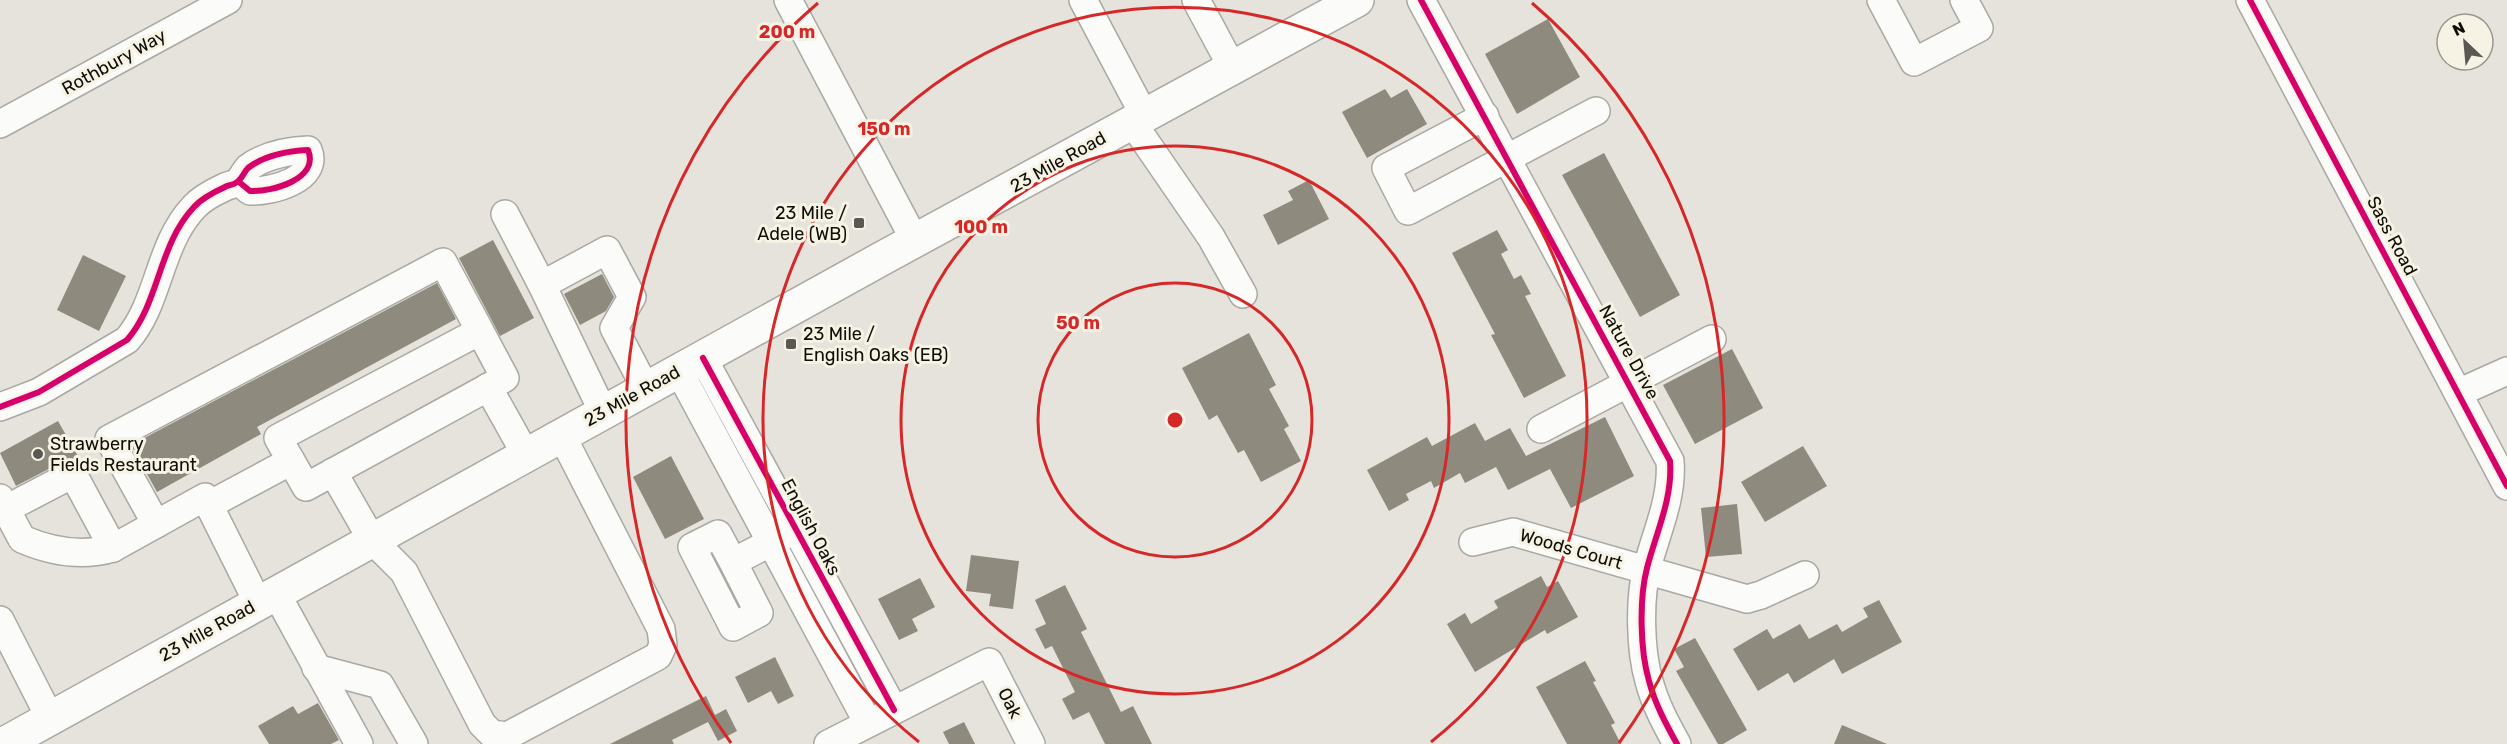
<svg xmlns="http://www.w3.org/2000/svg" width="2507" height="744" viewBox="0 0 2507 744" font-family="Rubik,sans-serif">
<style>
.building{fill:#8e8a7d}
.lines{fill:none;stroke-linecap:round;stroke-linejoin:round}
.minor-casing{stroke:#a9a8a1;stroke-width:30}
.major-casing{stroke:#a9a8a1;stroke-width:36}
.minor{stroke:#fbfbfa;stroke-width:27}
.major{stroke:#fbfbfa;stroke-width:33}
.cycleway-casing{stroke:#f6f3e4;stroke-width:10}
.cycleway{stroke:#d6006c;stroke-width:6}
.ring{fill:none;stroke:#d62828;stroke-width:3}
.poi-dot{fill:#595852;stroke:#f6f3e4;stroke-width:2}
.labels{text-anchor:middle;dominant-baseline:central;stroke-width:6;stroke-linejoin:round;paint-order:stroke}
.street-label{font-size:18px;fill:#0e0d08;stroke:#f6f3e4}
.poi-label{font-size:18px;fill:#0e0d08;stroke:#f6f3e4;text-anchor:start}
.centre{fill:#d62828;stroke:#f6f3e4;stroke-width:3}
.ring-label{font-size:18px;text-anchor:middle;font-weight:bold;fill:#d62828;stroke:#f6f3e4;stroke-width:6;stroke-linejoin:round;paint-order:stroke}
</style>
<rect width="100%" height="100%" fill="#e5e3db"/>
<!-- building -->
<g class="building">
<path d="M1548,19L1580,77L1517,114L1485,54Z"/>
<path d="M1385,89L1391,98L1407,89L1427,124L1367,158L1342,112Z"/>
<path d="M1604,153L1680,295L1640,317L1562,175Z"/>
<path d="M1309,180L1329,219L1278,245L1263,215L1293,200L1288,191Z"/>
<path d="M1497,230L1508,250L1501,254L1514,279L1521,275L1531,294L1525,296L1566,376L1524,398L1491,335L1495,334L1452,253Z"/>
<path d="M493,240L534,318L500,336L459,258Z"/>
<path d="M83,255L126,276L99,331L57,310Z"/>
<path d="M602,274L614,297L606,311L580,325L564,294Z"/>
<path d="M437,283L456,319L257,427L261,434L157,492L131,445Z"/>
<path d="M1249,333L1276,385L1269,389L1289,426L1284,429L1301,461L1261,482L1244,450L1238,453L1217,415L1209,420L1182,368Z"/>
<path d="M1732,349L1763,408L1695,444L1663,385Z"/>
<path d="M1605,417L1634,476L1571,508L1550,469L1508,490L1496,467L1465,483L1460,473L1434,488L1431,481L1406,494L1409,500L1389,511L1367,470L1427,437L1432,446L1475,423L1485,441L1510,428L1526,456Z"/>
<path d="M58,421L79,458L66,460L16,486L0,453Z"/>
<path d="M1803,446L1827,486L1765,522L1741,482Z"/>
<path d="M671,456L704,519L665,539L633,477Z"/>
<path d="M1737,504L1742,554L1706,557L1701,508Z"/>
<path d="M971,555L1019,561L1013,609L989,606L991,594L966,591Z"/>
<path d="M1541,576L1547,587L1558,581L1578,617L1547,634L1545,630L1475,672L1447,624L1465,613L1471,624L1498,608L1494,601Z"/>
<path d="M920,578L935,607L912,619L918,631L899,640L878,599Z"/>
<path d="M1065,585L1087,629L1081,632L1121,712L1133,706L1152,744H1105L1089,712L1073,720L1062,699L1075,692L1052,646L1045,649L1035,629L1046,624L1035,600Z"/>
<path d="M1879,600L1902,642L1842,674L1834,659L1794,683L1788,673L1758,691L1733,649L1767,629L1773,639L1800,624L1809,639L1837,624L1842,632L1868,617L1863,608Z"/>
<path d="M1695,638L1747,730L1723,744H1718L1676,671L1684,667L1674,649Z"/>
<path d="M775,657L794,696L778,704L771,691L748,703L735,677Z"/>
<path d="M1585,661L1596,681L1593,682L1615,723L1611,725L1621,744H1567L1536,687Z"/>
<path d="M706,696L715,715L726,709L737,731L718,741L708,722L672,740L674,744H610Z"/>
<path d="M318,703L339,740L331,744H269L258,726L293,706L298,714Z"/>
<path d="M964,722L975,744H949L943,732Z"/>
<path d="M1842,725L1887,744H1834Z"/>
</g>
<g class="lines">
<!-- minor casing -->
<g class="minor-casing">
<g id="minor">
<path d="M788,0L915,241"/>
<path d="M1083,0L1144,115"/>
<path d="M1196,0L1232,67"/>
<path d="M1421,0L1670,461C1673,498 1656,533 1647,568C1639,599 1640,650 1649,681C1655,704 1666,724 1677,744"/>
<path d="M1881,0L1914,62L1979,28L1964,0"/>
<path d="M2250,0L2507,486"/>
<path d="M1485,116L1386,168L1408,211L1596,111"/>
<path d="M1132,122L1211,237L1243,294"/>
<path d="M0,124L228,0"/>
<path d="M505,214L542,285L603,412"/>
<path d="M542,285L607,250L632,297L614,328L646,389"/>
<path d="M703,358L894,710"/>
<path d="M679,371L868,723"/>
<path d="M488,387L526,455"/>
<path d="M2458,393L2507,371"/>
<path d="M0,407L39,392L127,340C160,302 158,245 194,207C202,198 214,192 225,187C228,185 234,185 237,182C242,179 244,172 248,168C265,155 287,151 308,150C320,179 272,192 250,191L239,182"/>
<path d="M1541,429L1712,339"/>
<path d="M333,472L372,540L404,572L482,724L492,734L507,736L658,656L663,645L661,629L562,436"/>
<path d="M0,498L22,539C52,552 82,557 113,548L205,497L258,603"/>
<path d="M209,505L291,461"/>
<path d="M6,509L73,474L113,548"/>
<path d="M156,524L109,439L443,262L480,331L278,438L306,487L505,378L480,331"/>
<path d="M1473,542L1513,532L1747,599L1761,595L1805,575"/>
<path d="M733,562L759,613L733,627L692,547L718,534L733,562L787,534"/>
<path d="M276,593L359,744"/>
<path d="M0,620L50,718"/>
<path d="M316,668L380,685L414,744"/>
<path d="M828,744L989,662L1031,744"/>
</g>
</g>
<!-- major casing -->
<g class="major-casing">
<path id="major" d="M4,744L881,259L1357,0"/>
</g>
<!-- minor -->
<use href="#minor" class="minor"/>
<!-- major -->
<use href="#major" class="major"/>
<!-- cycleway casing -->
<g class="cycleway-casing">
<g id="cycleway">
<path d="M1421,0L1670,461C1673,498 1656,533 1647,568C1639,599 1640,650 1649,681C1655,704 1666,724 1677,744"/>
<path d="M2250,0L2507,486"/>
<path d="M703,358L894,710"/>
<path d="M0,407L39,392L127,340C160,302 158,245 194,207C202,198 214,192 225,187C228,185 234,185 237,182C242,179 244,172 248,168C265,155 287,151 308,150C320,179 272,192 250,191L239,182"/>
</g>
</g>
<!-- cycleway -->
<use href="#cycleway" class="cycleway"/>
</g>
<!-- distance rings -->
<g class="ring">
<circle cx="1175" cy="420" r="137"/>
<circle cx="1175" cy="420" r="274"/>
<path d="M919 742A412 412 0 1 1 1431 742"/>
<path d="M731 743A549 549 0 0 1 818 3M1532 3A549 549 0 0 1 1619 743"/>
</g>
<!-- markers -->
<g class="poi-dot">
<rect x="853" y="217" width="12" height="12" rx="3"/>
<rect x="785" y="338" width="12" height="12" rx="3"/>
<circle cx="38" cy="454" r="6"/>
</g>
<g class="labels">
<!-- street labels -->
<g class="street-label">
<text transform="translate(114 62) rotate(-29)">Rothbury Way</text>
<text transform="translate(1058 162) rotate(-29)">23 Mile Road</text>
<text transform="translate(2392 236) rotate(62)">Sass Road</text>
<text transform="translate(1629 352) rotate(61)">Nature Drive</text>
<text transform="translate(632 396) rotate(-29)">23 Mile Road</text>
<text transform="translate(811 527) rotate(62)">English Oaks</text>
<text transform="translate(1571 549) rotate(16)">Woods Court</text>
<text transform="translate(207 631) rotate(-29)">23 Mile Road</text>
<text transform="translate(1010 703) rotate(63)">Oak</text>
</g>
<!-- poi labels -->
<g class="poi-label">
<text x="847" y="213" text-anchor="end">23 Mile /<tspan x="847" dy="21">Adele (WB)</tspan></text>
<text x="803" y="334">23 Mile /<tspan x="803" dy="21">English Oaks (EB)</tspan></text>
<text x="50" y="444">Strawberry<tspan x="50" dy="21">Fields Restaurant</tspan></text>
</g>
</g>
<circle cx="1175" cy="420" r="9" class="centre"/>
<g class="ring-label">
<text x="787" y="38">200 m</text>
<text x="884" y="135">150 m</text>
<text x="981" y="233">100 m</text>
<text x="1078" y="329">50 m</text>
</g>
<!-- north arrow -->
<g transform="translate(2465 42) rotate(334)"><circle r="28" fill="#f6f3e4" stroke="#99978c" stroke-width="1.5"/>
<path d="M0-4.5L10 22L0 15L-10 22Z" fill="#595852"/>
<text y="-9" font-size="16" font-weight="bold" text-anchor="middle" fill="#0e0d08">N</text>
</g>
</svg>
